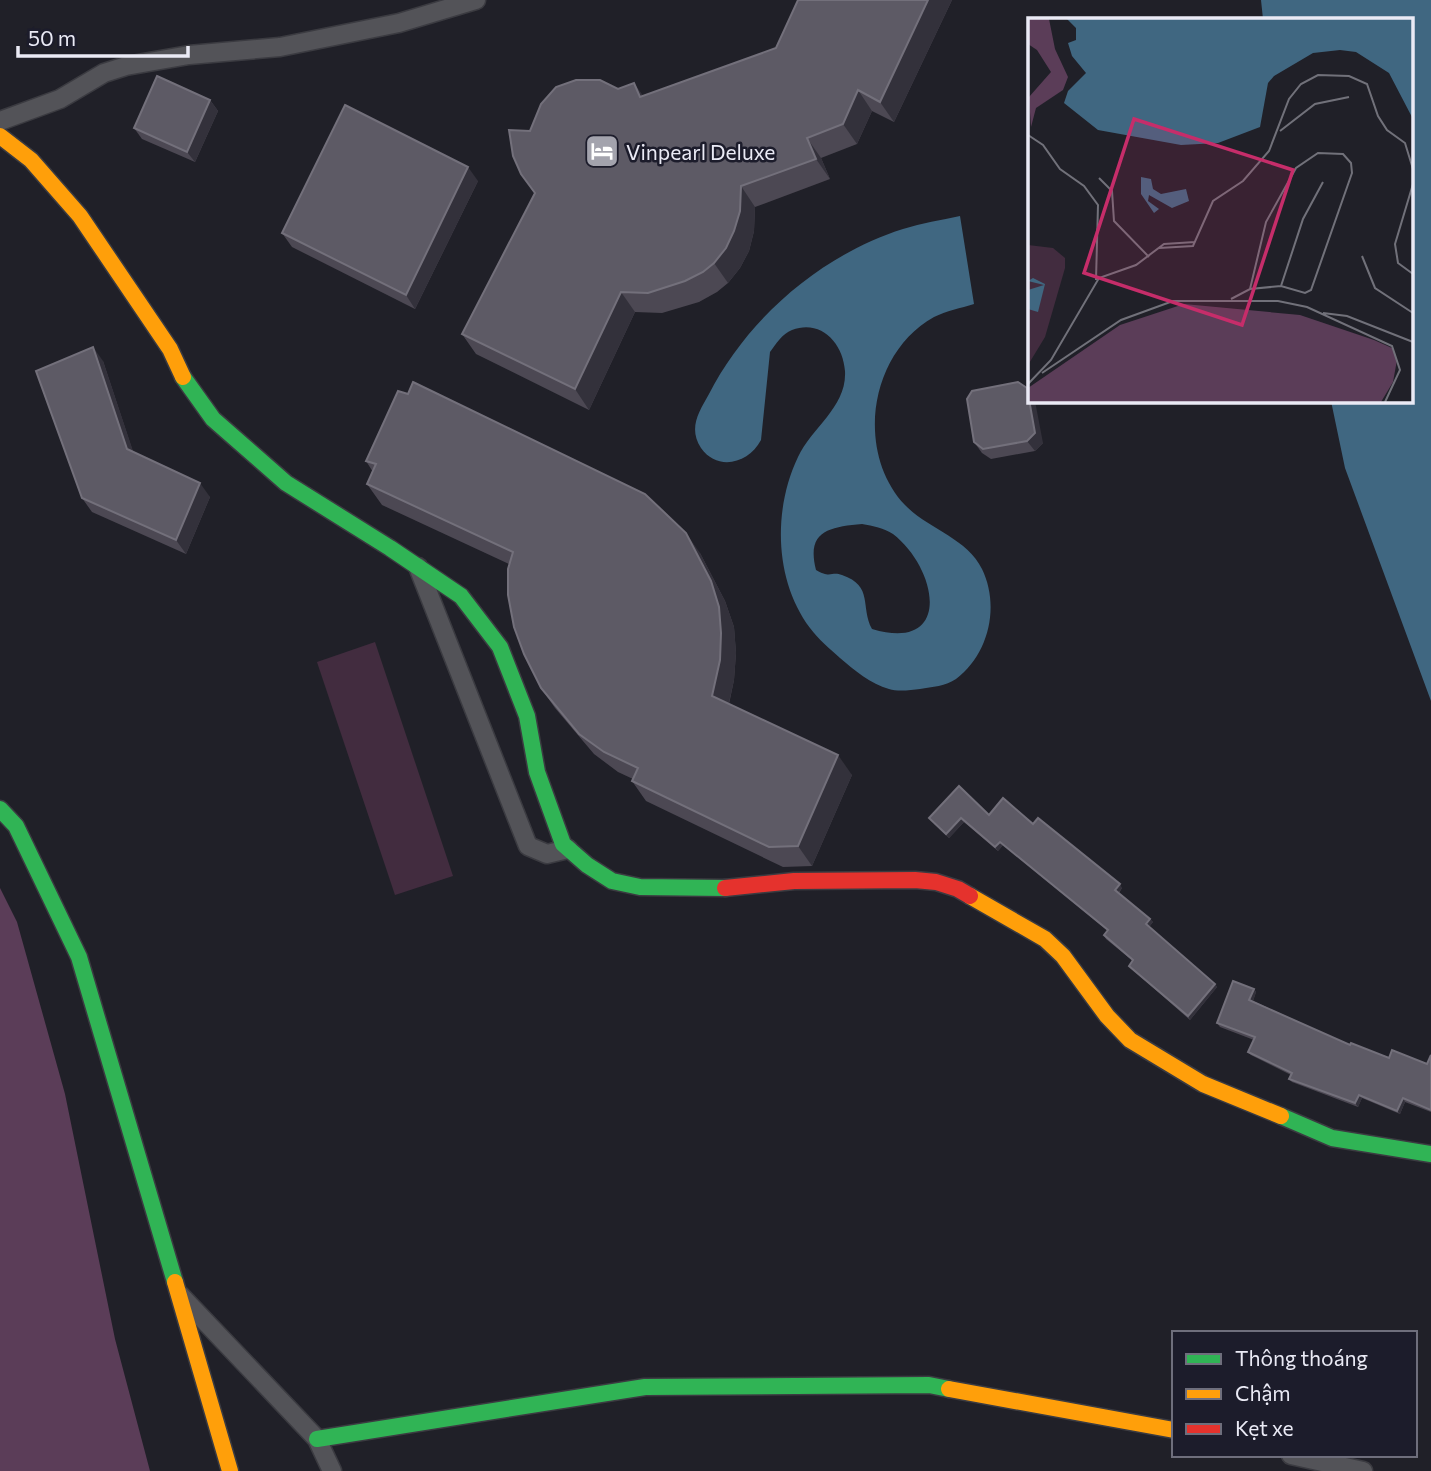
<svg xmlns="http://www.w3.org/2000/svg" width="1431" height="1471" viewBox="0 0 1431 1471" font-family="Commissioner,sans-serif">
<style>
.green{fill:#422c3f}
.forest{fill:#5b3d58}
.water{fill:#406781;fill-rule:evenodd}
.lines{fill:none;stroke-linecap:round;stroke-linejoin:round}
.street-casing{stroke:#3b3b41;stroke-width:21}
.fast-casing{stroke:#3b3b41;stroke-width:19}
.slow-casing{stroke:#3b3b41;stroke-width:19}
.jam-casing{stroke:#3b3b41;stroke-width:19}
.street{stroke:#535358;stroke-width:18}
.fast{stroke:#30b455;stroke-width:16}
.slow{stroke:#ff9f0a;stroke-width:16}
.jam{stroke:#e5322d;stroke-width:16}
.wall{fill:#4c4853}
.shaded-wall{fill:#33313b}
.building{fill:#5d5a65;stroke:#73707b;stroke-width:2}
.labels{text-anchor:middle;dominant-baseline:central;stroke-width:5;stroke-linejoin:round;paint-order:stroke}
.poi-label{font-size:21px;fill:#eaeaf5;stroke:#1c1c2b;text-anchor:start}
.inset-road{fill:none;stroke:#71717a;stroke-width:2}
.view{fill:#c62d6a;fill-opacity:0.15;stroke:#c62d6a;stroke-width:3.5}
.inset-edge{fill:none;stroke:#eaeaf5;stroke-width:3.5}
</style>
<rect width="100%" height="100%" fill="#202028"/>
<!-- green -->
<path class="green" d="M375,642L453,876L395,895L317,662Z"/>
<!-- forest -->
<path class="forest" d="M0,888L17,922L65,1094L115,1339L150,1471H0Z"/>
<!-- water -->
<g class="water">
<path d="M1261,0H1431V701L1345,468L1331,401H1412V19H1263Z"/>
<path d="M960,216L974,304C961,308 946,311 934,317C869,353 855,452 905,505C928,529 967,538 982,569C1000,606 989,654 956,679C946,686 932,687 920,689C911,690 898,692 889,689C871,684 854,670 840,658C830,649 818,639 810,628C774,580 773,509 798,457C812,427 847,407 845,371C843,343 821,319 792,330C782,334 776,344 770,352L761,440C749,463 718,472 701,448C688,428 699,412 709,394C748,318 821,255 903,229C922,223 941,220 960,216ZM862,524C873,526 884,528 893,534C938,569 953,653 872,629C860,607 874,586 842,575C831,571 831,579 816,570C806,531 829,527 862,524Z"/>
</g>
<g class="lines">
<!-- street casing -->
<g class="street-casing">
<g id="street">
<path d="M0,121L60,99L104,73L126,66L189,55L280,47L399,23L476,0"/>
<path d="M418,567L528,846L547,854L568,849"/>
<path d="M180,1295L317,1439L332,1471"/>
<path d="M1291,1455L1363,1471"/>
</g>
</g>
<!-- fast casing -->
<g class="fast-casing">
<g id="fast">
<path d="M183,377L213,419L286,483L390,548L461,596L500,647L527,716L537,772L563,844L587,865L612,881L640,887L725,888"/>
<path d="M0,809L16,826L79,957L175,1282"/>
<path d="M1281,1116L1332,1138L1431,1154"/>
<path d="M317,1439L645,1387L929,1385L949,1389"/>
</g>
</g>
<!-- slow casing -->
<g class="slow-casing">
<g id="slow">
<path d="M0,136L31,160L80,216L170,349L183,377"/>
<path d="M970,896L1045,939L1063,956L1107,1016L1130,1040L1203,1084L1281,1116"/>
<path d="M175,1282L230,1471"/>
<path d="M949,1389L1174,1430"/>
</g>
</g>
<!-- jam casing -->
<g class="jam-casing">
<path id="jam" d="M725,888L794,881L915,880L936,882L958,889L970,896"/>
</g>
<!-- street -->
<use href="#street" class="street"/>
<!-- fast -->
<use href="#fast" class="fast"/>
<!-- slow -->
<use href="#slow" class="slow"/>
<!-- jam -->
<use href="#jam" class="jam"/>
</g>
<!-- wall -->
<g class="wall">
<path d="M798,0H952L894,122L872,111L857,144L821,158L830,179L755,207L754,231L749,251L740,268L728,283L717,292L699,302L662,313L635,312L589,410L476,354L462,334L535,194L521,174L530,131L618,89L643,96L776,48Z"/>
<path d="M210,100L218,111L195,162L142,139L134,128Z"/>
<path d="M478,181L415,309L292,247L282,233Z"/>
<path d="M103,361L133,452L210,497L186,554L92,512L82,498Z"/>
<path d="M967,399L1043,443L1035,451L991,459L982,453L974,442Z"/>
<path d="M366,461L700,553L725,601L734,627L736,653L734,680L729,704L852,775L812,866L783,867L646,801L632,781L633,779L618,772L594,754L555,708L541,688L509,564L382,505L367,484L373,472Z"/>
<path d="M989,815L1033,824L1122,888L1119,893L1150,919L1153,922L1149,927L1215,984L1217,987L1190,1020L1132,969L1129,966L1133,961L1106,939L1104,935L1107,930L1003,845L998,851L964,822L949,838L929,818Z"/>
<path d="M1254,989L1256,992L1253,1001L1350,1045L1389,1058L1427,1064L1431,1055V1112L1405,1102L1400,1114L1362,1098L1358,1107L1292,1082L1289,1079L1291,1075L1251,1055L1248,1052L1254,1040L1220,1027L1217,1023Z"/>
</g>
<!-- shaded-wall -->
<g class="shaded-wall">
<path d="M928,0H952L894,122L880,102Z"/>
<path d="M634,83L649,104L640,97Z"/>
<path d="M858,90L872,111L857,144L843,124Z"/>
<path d="M210,100L218,111L195,162L187,152Z"/>
<path d="M807,138L821,158L830,179L816,159Z"/>
<path d="M468,167L478,181L415,309L406,295Z"/>
<path d="M741,186L755,207L754,231L749,251L740,268L728,283L714,263Z"/>
<path d="M621,292L635,312L589,410L575,389Z"/>
<path d="M93,347L103,361L137,463L127,449Z"/>
<path d="M1027,388L1030,393V401H1035L1043,443L1035,451L1027,441Z"/>
<path d="M200,483L210,497L186,554L176,540Z"/>
<path d="M686,533L700,553L725,601L734,627L736,653L734,680L726,716L712,696Z"/>
<path d="M838,755L852,775L812,866L798,846Z"/>
<path d="M961,818L964,822L949,838L946,834Z"/>
<path d="M1000,842L1003,845L998,851L995,847Z"/>
<path d="M1120,884L1122,888L1118,893L1115,890Z"/>
<path d="M1150,919L1153,922L1149,927L1146,924Z"/>
<path d="M1215,984L1217,987L1190,1020L1188,1016Z"/>
<path d="M1254,989L1256,992L1252,1004L1249,1000Z"/>
<path d="M1359,1095L1362,1098L1358,1107L1355,1103Z"/>
<path d="M1403,1098L1405,1102L1400,1114L1397,1111Z"/>
</g>
<!-- building -->
<g class="building">
<path d="M798,0H928L880,102L858,90L843,124L807,138L816,159L741,186L740,211L734,231L726,248L714,263L703,272L685,281L648,293L621,292L575,389L462,334L535,193L521,174L513,156L509,130L530,131L541,104L556,87L576,80H600L618,89L634,83L640,97L776,48Z"/>
<path d="M157,76L210,100L187,152L134,128Z"/>
<path d="M345,105L468,167L406,295L282,233Z"/>
<path d="M93,347L127,449L200,483L176,540L82,498L36,371Z"/>
<path d="M413,382L645,494L686,533L711,581L719,607L721,633L720,660L712,696L838,755L798,846L769,847L632,781L638,768L604,752L579,734L541,688L524,654L514,627L508,595V569L513,552L367,484L376,464L366,461L398,391L408,394Z"/>
<path d="M1018,382L1027,388L1035,433L1027,441L983,449L974,442L967,399L972,391Z"/>
<path d="M959,786L989,815L1003,798L1033,824L1038,818L1120,884L1115,890L1150,919L1146,924L1215,984L1188,1016L1129,966L1133,960L1104,935L1108,930L1000,842L995,847L961,818L946,834L929,818Z"/>
<path d="M1233,981L1254,989L1249,1000L1350,1045L1351,1043L1389,1058L1392,1050L1427,1064L1431,1055V1110L1403,1098L1397,1111L1359,1095L1355,1103L1289,1079L1292,1073L1248,1052L1255,1037L1217,1023Z"/>
</g>
<!-- icons -->
<defs>
<g id="hotel-square" transform="scale(1.75)"><rect x="-9" y="-9" width="18" height="18" rx="4" fill="#a3a3ad" stroke="#1c1c2b"/><path d="M-6-4.5h1.5V1H6V5H4.5V3h-9V5H-6ZM-4 0a1.8 1.8 0 1 1 3.6 0ZM.5 0V-2.5h3Q6-2.5 6 0Z" fill="#fff"/></g>
</defs>
<g fill-rule="evenodd">
<use href="#hotel-square" x="602" y="151"/>
</g>
<g class="labels">
<!-- poi labels -->
<g class="poi-label">
<text x="626" y="151">Vinpearl Deluxe</text>
</g>
</g>
<!-- overview -->
<g transform="translate(1028 18)">
<rect width="385" height="385" fill="#202028"/>
<path d="M0,227L25,230L37,240V250L17,319L0,347Z" fill="#422c3f"/>
<path d="M0,1H21L27,31L40,59L35,72L8,90L3,109L1,79L23,54L9,32L0,26ZM156,286L272,297L346,322L364,330L369,342L365,364L353,384H0V370L92,307Z" fill="#5b3d58"/>
<path d="M39,1H385V101L361,55L328,34L312,32L285,35L246,58L240,65L232,109L190,125L153,127L70,112L36,85L40,73L58,55L44,38L40,25L48,22V10ZM113,159L123,161L125,171L133,176L158,171L161,183L144,190L121,177L120,183L131,191L126,195L113,176ZM5,260L17,266L10,294L0,291V272L16,267L0,263Z" fill="#406781"/>
<path class="inset-road" d="M252,113L287,86L321,79M0,117L15,127L32,151L56,168L70,187L68,262M71,160L84,173L86,203L121,239M385,166L367,226L370,245L385,256M131,230L165,228L185,183L215,163L241,133L261,81L273,66L290,57L321,58L339,66L350,98L359,112L377,125L385,151M334,238L347,270L385,295M253,268L275,201L295,164M203,281L222,271L253,268L277,275L283,272L324,155L323,145L315,136L290,135L268,150L238,204L222,271M295,295L319,298L385,324M14,355L93,302L145,283H250L279,289L364,328L372,352L357,384M0,366L23,342L71,260L108,247L136,226L167,224"/>
<path class="view" d="M106,101L265,152L214,307L56,255Z"/>
<rect width="385" height="385" class="inset-edge"/>
</g>
<!-- legend -->
<rect x="1172" y="1331" width="245" height="126" fill="#1c1c2b" stroke="#6e6e7c" stroke-width="2"/>
<rect x="1186" y="1354" width="35" height="10" fill="#30b455" stroke="#6e6e7c" stroke-width="2"/>
<text x="1235" y="1366" font-size="21" fill="#eaeaf5">Thông thoáng</text>
<rect x="1186" y="1389" width="35" height="10" fill="#ff9f0a" stroke="#6e6e7c" stroke-width="2"/>
<text x="1235" y="1401" font-size="21" fill="#eaeaf5">Chậm</text>
<rect x="1186" y="1424" width="35" height="10" fill="#e5322d" stroke="#6e6e7c" stroke-width="2"/>
<text x="1235" y="1436" font-size="21" fill="#eaeaf5">Kẹt xe</text>
<!-- scale -->
<path d="M18 46v10h170v-10" fill="none" stroke="#eaeaf5" stroke-width="3.5"/>
<text x="28" y="46" font-size="21" fill="#eaeaf5" stroke="#1c1c2b" stroke-width="5" paint-order="stroke">50 m</text>
</svg>
